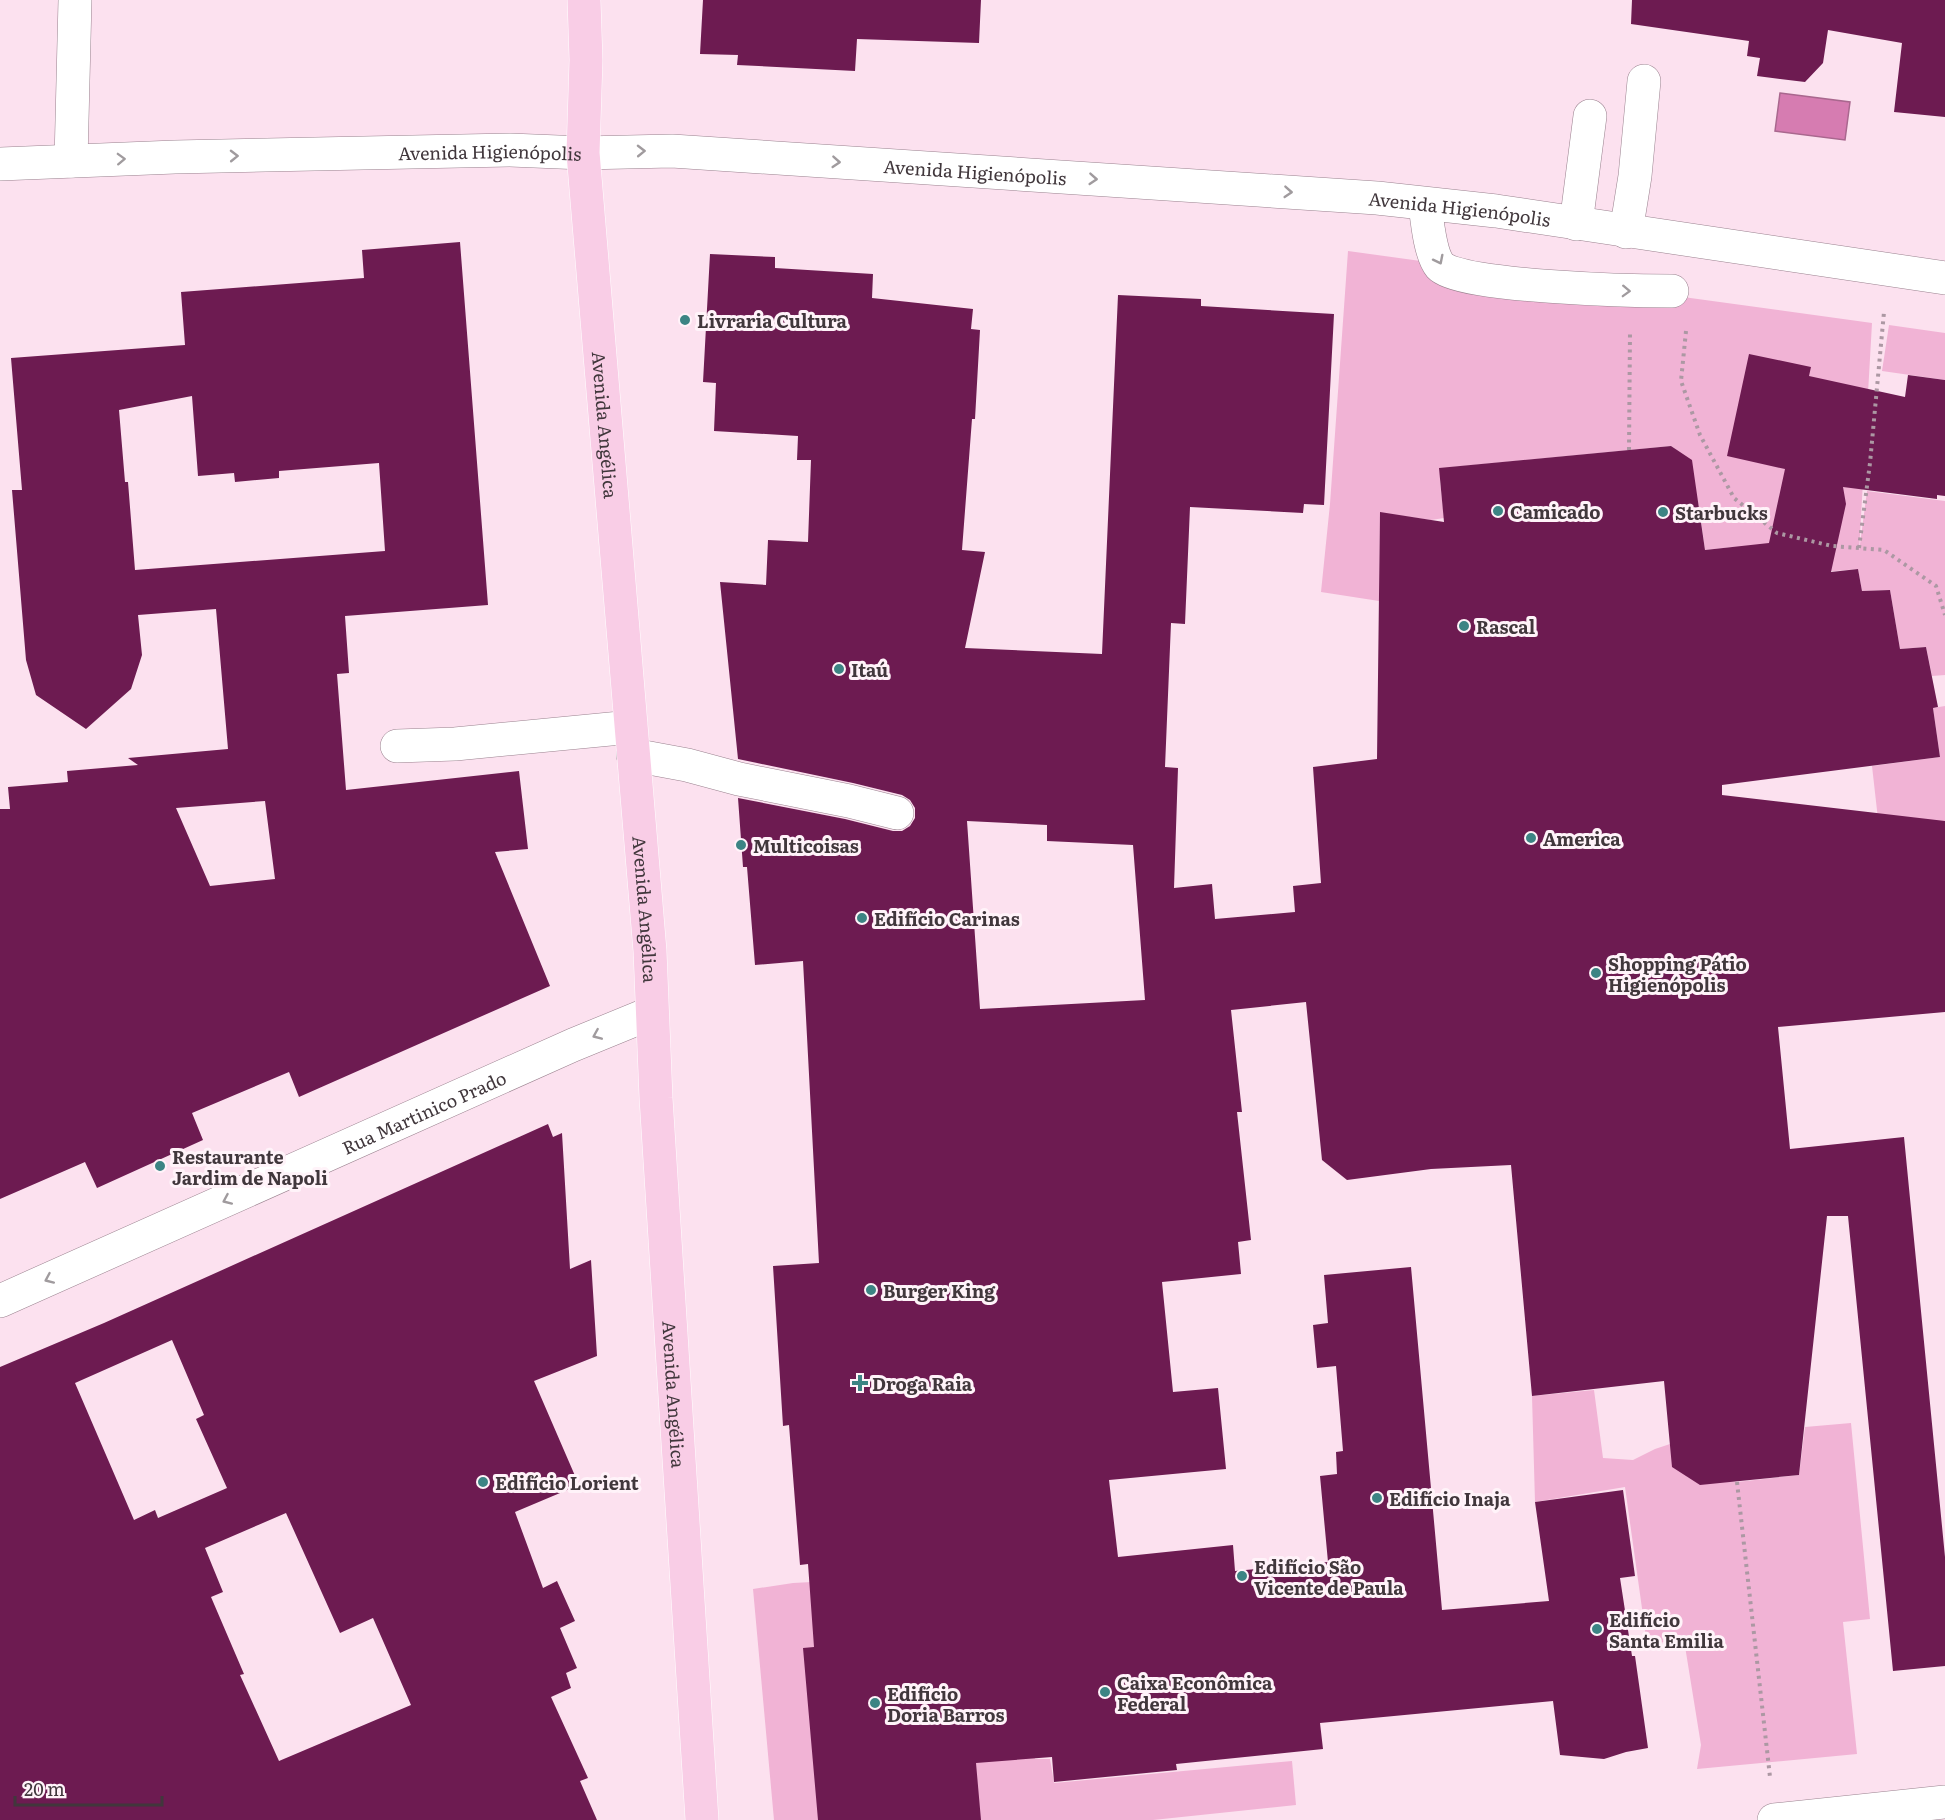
<svg xmlns="http://www.w3.org/2000/svg" width="1945" height="1820" viewBox="0 0 1945 1820" font-family="Literata,serif">
<style>
.green{fill:#f1b3d5}
.water{fill:#d67cb1;stroke:#a9678e;stroke-width:1.5}
.building{fill:#6d1b51;fill-rule:evenodd}
.lines{fill:none;stroke-linecap:round;stroke-linejoin:round}
.minor-casing{stroke:#9a828f;stroke-width:34}
.major-casing{stroke:#fff;stroke-width:34}
.path{stroke:#ac98a3;stroke-width:4;stroke-dasharray:3 4.5;stroke-linecap:butt}
.minor{stroke:#fff;stroke-width:33}
.major{stroke:#f9cde6;stroke-width:33}
.oneway{stroke:#a09b9e}
.poi-dot{fill:#3c8484;stroke:#fff3f9;stroke-width:2}
.labels{text-anchor:middle;dominant-baseline:central;stroke-width:6;stroke-linejoin:round;paint-order:stroke}
.street-label{font-size:18px;fill:#41373c;stroke:#fff3f9}
.poi-label{font-size:18px;font-weight:bold;fill:#41373c;stroke:#fff3f9;text-anchor:start}
</style>
<rect width="100%" height="100%" fill="#fce1ef"/>
<!-- green -->
<g class="green">
<path d="M1348,251L1872,323L1859,552L1867,491L1945,501V675L1932,676L1926,647L1900,649L1890,590L1862,591L1858,569L1736,580L1733,547L1705,550C1701,522 1696,461 1671,446L1453,467L1442,475L1440,481L1444,518L1431,520L1380,513L1379,601L1321,592L1330,504Z"/>
<path d="M1889,325L1945,333V380L1882,371Z"/>
<path d="M1945,706V821L1879,828L1872,766L1940,757L1933,708Z"/>
<path d="M1594,1390L1603,1458L1633,1460L1655,1449L1685,1439L1687,1477L1737,1482L1799,1475L1805,1427L1851,1423L1870,1619L1843,1622L1857,1754L1697,1769L1701,1745L1684,1640L1647,1644L1625,1487L1535,1502L1532,1396Z"/>
<path d="M924,1576L1020,1614L1035,1759H1050L1054,1783L1292,1761L1296,1805L1153,1820H774L753,1589L793,1583Z"/>
</g>
<!-- water -->
<path class="water" d="M1780,93L1850,102L1845,140L1775,131Z"/>
<!-- building -->
<g class="building">
<path d="M703,0H981L979,43L857,39L855,71L737,65L738,55L700,54Z"/>
<path d="M1632,0H1945V117L1894,112L1902,43L1828,30L1823,63L1805,82L1757,76L1760,58L1747,56L1749,41L1631,24Z"/>
<path d="M460,242L488,605L345,616L349,673L337,674L346,790L519,771L528,849L495,852L550,986L299,1097L289,1072L192,1113L203,1140L97,1188L85,1162L0,1199V809H10L8,787L68,782L67,771L138,765L128,758L228,749L216,609L138,615L142,655L131,689L86,729L36,695L26,660L12,490H22L11,358L185,345L181,292L364,278L362,250ZM192,396L198,476L234,473L235,482L279,478V471L379,463L385,551L135,570L128,482H125L119,410ZM265,801L275,879L210,886L176,808Z"/>
<path d="M710,254L775,257V268L873,274L872,298L973,309L971,329L980,330L975,419H972L962,550L985,552L965,648L1102,654L1118,295L1201,299V306L1334,314L1324,505L1304,504L1303,513L1190,507L1185,624L1171,623L1165,767L1178,768L1174,888L1212,884L1215,919L1295,912L1293,886L1321,883L1313,767L1377,759L1380,512L1444,522L1439,468L1671,446L1692,460L1705,550L1769,543L1785,469L1727,456L1749,354L1811,367L1809,376L1905,397L1908,375L1945,380V496L1937,495V499L1843,487L1846,504L1831,572L1858,569L1862,591L1890,590L1900,649L1926,647L1938,707L1933,708L1940,757L1722,785V795L1945,821V1012L1778,1027L1790,1149L1904,1137L1945,1557V1666L1893,1671L1848,1216H1827L1799,1475L1700,1485L1672,1467L1664,1381L1532,1396L1511,1165L1431,1169L1347,1180L1322,1160L1306,1002L1231,1010L1242,1112H1237L1251,1240L1238,1242L1241,1274L1162,1282L1173,1392L1218,1388L1226,1469L1109,1480L1118,1557L1233,1545L1235,1571L1328,1562L1320,1476L1337,1474L1336,1452L1343,1451L1336,1366L1317,1368L1313,1325L1328,1323L1324,1275L1411,1267L1442,1610L1549,1601L1535,1502L1623,1490L1635,1576L1620,1578L1632,1656H1635L1648,1748L1626,1752L1604,1759L1560,1755L1553,1701L1320,1723L1323,1749L1176,1764L1177,1770L1054,1782L1052,1757L976,1763L981,1820H818L803,1648L814,1647L808,1564L800,1565L789,1425L783,1426L773,1266L819,1263L803,961L755,965L747,867H743L738,798L845,819L893,831H902L910,826L915,818V808L910,800L902,795L853,783L738,759L720,582L766,585L768,540L808,542L811,460H797L798,436L714,431L716,383L703,382ZM967,821L1047,825V841L1133,845L1145,1000L980,1009Z"/>
<path d="M548,1124L553,1137L562,1133L570,1269L591,1260L597,1356L534,1381L579,1485L515,1512L543,1588L557,1581L575,1621L560,1628L577,1668L566,1673L571,1688L551,1697L588,1778L580,1781L597,1820H0V1367L104,1323ZM172,1340L204,1415L196,1419L227,1488L158,1518L155,1510L134,1520L75,1383ZM286,1513L340,1633L373,1618L411,1705L279,1761L240,1675L244,1674L211,1597L223,1592L205,1548Z"/>
</g>
<g class="lines">
<!-- minor casing -->
<g class="minor-casing">
<g id="minor">
<path d="M71,161L75,0"/>
<path id="s1" d="M0,164L175,157L510,150L583,153L672,151L1377,198L1496,211L1945,278"/>
<path d="M1425,204C1427,220 1430,254 1440,266C1459,287 1637,291 1672,291"/>
<path d="M1576,224L1590,116"/>
<path d="M1626,232L1635,176L1644,81"/>
<path d="M397,746L455,744L631,727"/>
<path d="M633,755L687,765L739,779L849,801L897,813"/>
<path id="s2" d="M0,1301L573,1045L651,1013"/>
<path d="M1774,1820L1945,1802"/>
</g>
</g>
<!-- major casing -->
<g class="major-casing">
<g id="major">
<path id="s3" d="M584,0L586,60L583,153L650,951L656,1098L702,1820"/>
</g>
</g>
<!-- path -->
<g class="path">
<path d="M1686,331L1681,381L1700,435L1734,498L1777,533L1832,546L1884,550L1936,586L1945,615"/>
<path d="M1629,450L1630,332"/>
<path d="M1859,548L1870,463L1884,312"/>
<path d="M1737,1482L1770,1777"/>
</g>
<!-- minor -->
<use href="#minor" class="minor"/>
<!-- major -->
<use href="#major" class="major"/>
</g>
<!-- one-way arrows -->
<defs><path id="oneway-chevron" d="M-2-3.5L2.5 0L-2 3.5" fill="none" stroke-width="1.6" stroke-linecap="round" stroke-linejoin="round" transform="scale(1.5)"/></defs>
<g class="oneway">
<use href="#oneway-chevron" transform="translate(641 151) rotate(-1)"/>
<use href="#oneway-chevron" transform="translate(234 156) rotate(-1)"/>
<use href="#oneway-chevron" transform="translate(121 159) rotate(-2)"/>
<use href="#oneway-chevron" transform="translate(836 162) rotate(4)"/>
<use href="#oneway-chevron" transform="translate(1093 179) rotate(4)"/>
<use href="#oneway-chevron" transform="translate(1288 192) rotate(4)"/>
<use href="#oneway-chevron" transform="translate(1439 260) rotate(63)"/>
<use href="#oneway-chevron" transform="translate(1626 291) rotate(2)"/>
<use href="#oneway-chevron" transform="translate(597 1035) rotate(157)"/>
<use href="#oneway-chevron" transform="translate(227 1200) rotate(156)"/>
<use href="#oneway-chevron" transform="translate(49 1279) rotate(156)"/>
</g>
<!-- markers -->
<g class="poi-dot">
<circle cx="685" cy="320" r="6"/>
<circle cx="1498" cy="511" r="6"/>
<circle cx="1663" cy="512" r="6"/>
<circle cx="1464" cy="626" r="6"/>
<circle cx="839" cy="669" r="6"/>
<circle cx="1531" cy="838" r="6"/>
<circle cx="741" cy="845" r="6"/>
<circle cx="862" cy="918" r="6"/>
<circle cx="1596" cy="973" r="6"/>
<circle cx="160" cy="1166" r="6"/>
<circle cx="871" cy="1290" r="6"/>
<path d="M857 1374h6v6h6v6h-6v6h-6v-6h-6v-6h6z"/>
<circle cx="483" cy="1482" r="6"/>
<circle cx="1377" cy="1498" r="6"/>
<circle cx="1242" cy="1576" r="6"/>
<circle cx="1597" cy="1629" r="6"/>
<circle cx="1105" cy="1692" r="6"/>
<circle cx="875" cy="1703" r="6"/>
</g>
<g class="labels">
<!-- street labels -->
<g class="street-label">
<text stroke="none"><textPath href="#s1" startOffset="490">Avenida Higienópolis</textPath></text>
<text stroke="none"><textPath href="#s1" startOffset="976">Avenida Higienópolis</textPath></text>
<text stroke="none"><textPath href="#s1" startOffset="1462">Avenida Higienópolis</textPath></text>
<text stroke="none"><textPath href="#s3" startOffset="426">Avenida Angélica</textPath></text>
<text stroke="none"><textPath href="#s3" startOffset="912">Avenida Angélica</textPath></text>
<text stroke="none"><textPath href="#s2" startOffset="464">Rua Martinico Prado</textPath></text>
<text stroke="none"><textPath href="#s3" startOffset="1398">Avenida Angélica</textPath></text>
</g>
<!-- poi labels -->
<g class="poi-label">
<text x="697" y="320">Livraria Cultura</text>
<text x="1510" y="511">Camicado</text>
<text x="1675" y="512">Starbucks</text>
<text x="1476" y="626">Rascal</text>
<text x="851" y="669">Itaú</text>
<text x="1543" y="838">America</text>
<text x="753" y="845">Multicoisas</text>
<text x="874" y="918">Edifício Carinas</text>
<text x="1608" y="963">Shopping Pátio<tspan x="1608" dy="21">Higienópolis</tspan></text>
<text x="172" y="1156">Restaurante<tspan x="172" dy="21">Jardim de Napoli</tspan></text>
<text x="883" y="1290">Burger King</text>
<text x="872" y="1383">Droga Raia</text>
<text x="495" y="1482">Edifício Lorient</text>
<text x="1389" y="1498">Edifício Inaja</text>
<text x="1254" y="1566">Edifício São<tspan x="1254" dy="21">Vicente de Paula</tspan></text>
<text x="1609" y="1619">Edifício<tspan x="1609" dy="21">Santa Emilia</tspan></text>
<text x="1117" y="1682">Caixa Econômica<tspan x="1117" dy="21">Federal</tspan></text>
<text x="887" y="1693">Edifício<tspan x="887" dy="21">Doria Barros</tspan></text>
</g>
</g>
<!-- scale -->
<path d="M15 1796v9h147v-9" fill="none" stroke="#41373c" stroke-width="3"/>
<text x="24" y="1796" font-size="18" fill="#41373c" stroke="#fff3f9" stroke-width="4.5" paint-order="stroke">20 m</text>
</svg>
